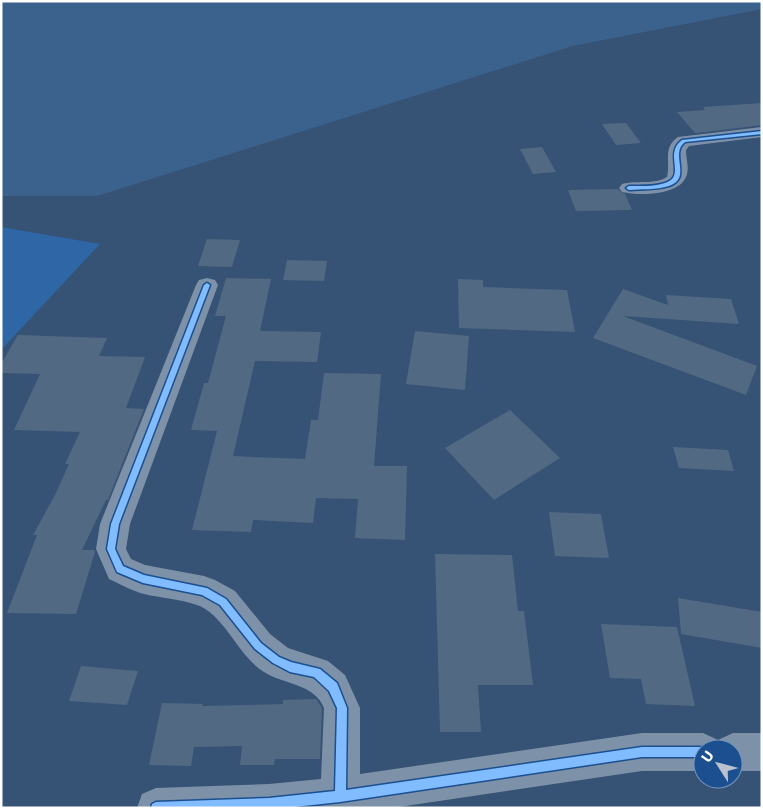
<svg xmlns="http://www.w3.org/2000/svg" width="763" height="809" viewBox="0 0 763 809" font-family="Commissioner,sans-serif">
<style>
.green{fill:#2f66a5}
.water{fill:#3b618d}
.building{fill:#526984}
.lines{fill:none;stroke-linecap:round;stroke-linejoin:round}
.minor{fill:#7d92a8;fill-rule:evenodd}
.cycleway-casing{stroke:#1b4f8f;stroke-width:3}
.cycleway{fill:#80bcff;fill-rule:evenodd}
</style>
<rect width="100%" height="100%" fill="#365274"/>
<!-- green -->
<path class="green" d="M1,227L100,244L1,350Z"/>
<!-- water -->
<path class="water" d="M1,1H762V9L573,46L97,196H1Z"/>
<!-- building -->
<g class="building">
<path d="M762,103V125L706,132L695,133L677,112L705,110L703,107Z"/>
<path d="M626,123L641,143L616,145L602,124Z"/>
<path d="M542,147L556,172L533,174L520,149Z"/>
<path d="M617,189L625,194L632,210L576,211L568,190Z"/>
<path d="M207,239L240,240L232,267L198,266Z"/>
<path d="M287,260L327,261L324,281L283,280Z"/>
<path d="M226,278L271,279L260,331L321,332L317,362L255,361L233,456L305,459L311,420H318L324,373L381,374L374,466H407L405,540L355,538L358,499L316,498L313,523L253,520L251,532L192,530L217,431L191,430L204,383H208L226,316H215Z"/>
<path d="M458,279L483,280V287L567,290L575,332L459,328Z"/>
<path d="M623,289L668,305L666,295L731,299L739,324L623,316L757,366L746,395L593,338Z"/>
<path d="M415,331L469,336L465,390L406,384Z"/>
<path d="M18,335L107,338L99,356L145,357L126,408L144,409L108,500H106L82,550H94L95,552L76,614L7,613L37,535H33L55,495L69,464H65L80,432L14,430L40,374L1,373V364Z"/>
<path d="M510,410L560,458L494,500L445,448Z"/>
<path d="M673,447L728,450L734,471L679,468Z"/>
<path d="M549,512L601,514L609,558L555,556Z"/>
<path d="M435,554L512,555L518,611H524L533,685H478L481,732H440Z"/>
<path d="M678,598L762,612V648L681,634Z"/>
<path d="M601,624L677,627L695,706L646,704L641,679L610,678Z"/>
<path d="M81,666L138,671L127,705L69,701Z"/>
<path d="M316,699L322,708L320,759H275L274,765H240L242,746L194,747L191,766L149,765L162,703L203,704L202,706L283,704V700Z"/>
</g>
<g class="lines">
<!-- minor -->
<g class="minor">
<path d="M762,127V137L689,146L686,150C686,158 689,167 687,174C682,196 639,196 622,192L619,188L622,184C637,180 654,185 667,177C671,161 662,148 678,137Z"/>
<path d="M207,278L215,280L218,285L130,524L126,549L131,559L145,565L204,576L215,580L235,591L270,634L288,648L328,661L345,675L360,708V774L642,733H703L716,739L718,743L720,739L733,733H762V771H733V749H703V771H642L392,808H137L142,794L156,788L269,784L321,779L324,708C314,683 284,685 264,672C238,656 224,614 197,605C180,599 161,598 144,594C132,591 120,584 109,579L96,549L100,524L196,285L199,280Z"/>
</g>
<!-- cycleway casing -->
<g class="cycleway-casing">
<g id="cycleway">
<path d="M762,131V134L685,142C669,154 693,178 669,186C656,190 642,189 629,190L626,188L629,186C641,186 654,187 665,183C687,176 663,154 682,140Z"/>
<path d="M207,283L210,285L119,524L115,549L123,566L144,575L207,588L226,599L261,643L279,657L291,662L320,669L337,683L347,708L346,790L642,747H703L707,749H703V757H642L340,802L285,808H151L152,804L156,802L269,798L335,791L337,708L329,691L314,677L290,672L273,663L255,649L220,605L202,595L143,583L117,572L107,549L111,524L204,285Z"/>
</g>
</g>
<!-- cycleway -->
<use href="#cycleway" class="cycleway"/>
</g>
<!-- border -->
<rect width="763" height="809" fill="none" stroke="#ffffff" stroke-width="5"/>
<!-- north arrow -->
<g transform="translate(718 764) rotate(306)"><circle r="24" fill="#1b4f8f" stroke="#7695bc"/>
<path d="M0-4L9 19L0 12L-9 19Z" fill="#b9c2ce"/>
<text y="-8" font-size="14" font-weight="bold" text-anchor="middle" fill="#ffffff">U</text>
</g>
</svg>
